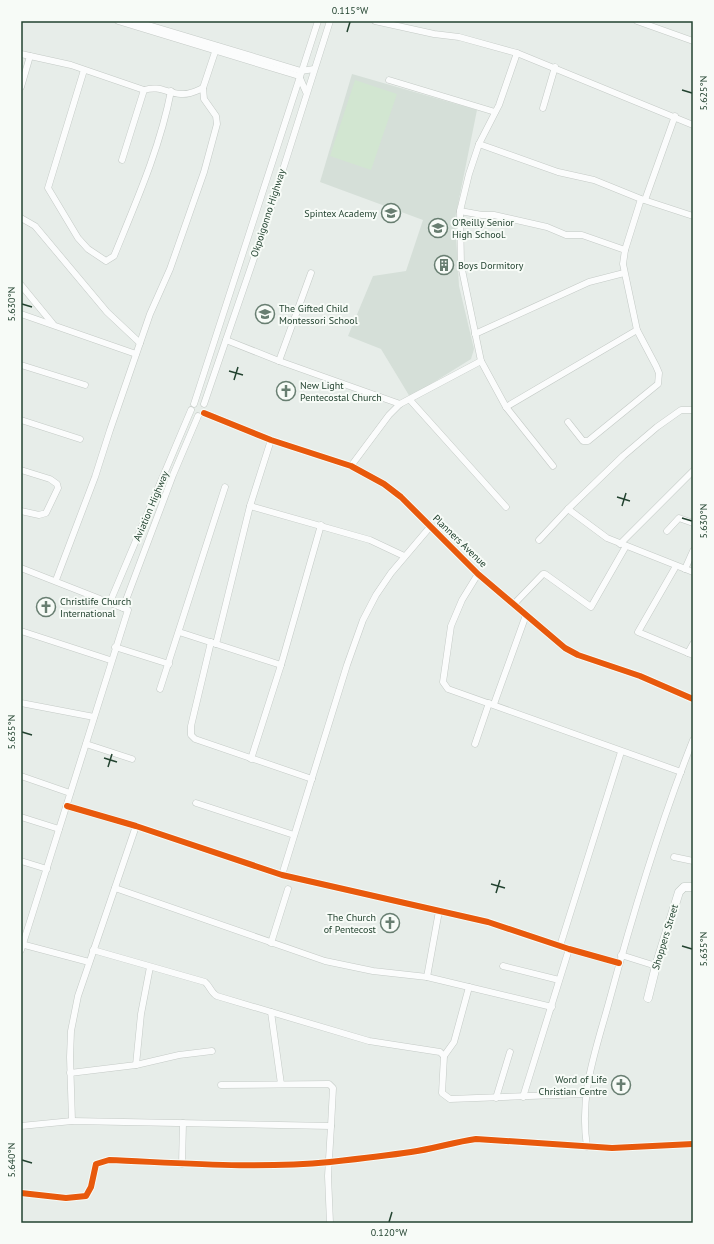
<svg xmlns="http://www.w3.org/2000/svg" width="714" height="1244" viewBox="0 0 714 1244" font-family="'PT Sans',sans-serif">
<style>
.built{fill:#d5dfd8}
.green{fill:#d2e6d1}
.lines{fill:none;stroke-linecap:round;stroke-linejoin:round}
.street-casing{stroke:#c4cac6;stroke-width:7}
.secondary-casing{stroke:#c1c9c4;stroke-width:9}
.street{stroke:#fbfcfc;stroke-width:6}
.secondary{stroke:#fbfcfc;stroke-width:8}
.cycleway-casing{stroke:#f7fbf7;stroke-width:8}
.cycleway{stroke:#e8590c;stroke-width:6}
.ticks{fill:none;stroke:#234330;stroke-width:1.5}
.labels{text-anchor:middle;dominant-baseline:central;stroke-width:4;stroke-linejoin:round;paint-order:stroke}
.street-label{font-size:10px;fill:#234330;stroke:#f7fbf7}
.poi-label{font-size:10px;fill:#234330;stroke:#f7fbf7;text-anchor:start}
.neatline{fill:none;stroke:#234330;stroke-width:1.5}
.ticks-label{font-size:10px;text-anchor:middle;fill:#234330}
</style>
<rect width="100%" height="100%" fill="#e7ede9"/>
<!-- built -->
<path class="built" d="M352,74L477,110L455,219L459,286L474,349L471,359L410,397L381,349L348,336L373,276L406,271L423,220L320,182Z"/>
<!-- green -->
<path class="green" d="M355,80L397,94L371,170L330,156Z"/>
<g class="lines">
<!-- street casing -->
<g class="street-casing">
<g id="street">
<path d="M118,21L299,76L306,92"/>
<path d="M135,21L301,71L314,69"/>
<path d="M375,21L434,34L459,37L517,53L693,125"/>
<path d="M637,21L693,41"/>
<path d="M517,53L499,105L479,144L469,174L460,211L461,265L481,361L506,407L553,466"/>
<path d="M21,54L71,65L144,90"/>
<path d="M84,70L48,188L78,238L88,249L106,261L114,256C136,202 160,148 171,91"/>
<path d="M389,80L495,112"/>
<path d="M21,87L30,56"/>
<path d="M543,108L555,67"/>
<path d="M479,144L558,172L594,180L641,199L693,216"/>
<path d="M122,160L144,90C159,85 167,93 181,94C189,95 196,91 203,88"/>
<path d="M645,200L675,116"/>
<path d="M460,211L482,215H494L547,227L566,235H582L625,250"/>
<path d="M21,218L35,226L107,312L140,343"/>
<path d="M21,285L53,324"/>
<path d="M21,314L136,354"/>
<path d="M475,334L589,282L624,273"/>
<path d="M226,340L279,361L400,404"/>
<path d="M279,361L311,273"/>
<path d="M21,365L85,385"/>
<path d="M410,400L506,507"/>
<path d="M194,404L318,21"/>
<path d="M204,404L266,223L330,21"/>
<path d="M506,407L637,330"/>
<path d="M204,413L271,440L351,466L384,484L401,497L478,574L565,648L578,655L640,676L693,699"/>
<path d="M21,420L80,439"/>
<path d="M568,422L583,441H588L658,384L659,373L656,366L637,330L623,264L625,250L641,199"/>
<path d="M351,466L389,415L400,404L481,361"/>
<path d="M21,470L50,479L57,484L58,488L46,513L39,515L21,511"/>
<path d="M250,506L370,540L404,556"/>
<path d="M568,509L607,538L693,572"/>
<path d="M667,531L679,518L693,523"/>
<path d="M539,540L568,509L623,456L657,427L681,410H693"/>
<path d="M620,544L693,471"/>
<path d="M676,566L638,632L693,655"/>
<path d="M21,568L128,610L21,950"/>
<path d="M685,569L693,551"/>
<path d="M478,574L462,600L451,626L443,682L448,689L681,772"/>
<path d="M56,580L95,477L110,430L150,314L170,269L204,172L217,124L216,116L204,99L203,88L217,46"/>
<path d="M110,602L191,410"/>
<path d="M514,604L543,574H545L591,607L626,546"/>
<path d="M123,608L173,475L198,416"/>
<path d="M21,631L110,660"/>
<path d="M179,632L281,665"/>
<path d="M211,642L191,726V735L195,739L312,779"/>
<path d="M216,644L250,506L271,440"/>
<path d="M115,647L169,664"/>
<path d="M688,653L693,644"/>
<path d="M160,689L225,487"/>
<path d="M21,703L94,717"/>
<path d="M494,704L526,615"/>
<path d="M86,744L132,759"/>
<path d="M475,744L489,703"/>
<path d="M251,759L281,665L321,525"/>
<path d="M21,776L70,793"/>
<path d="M196,803L294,835"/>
<path d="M67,806L136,826L282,875L488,922L569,949L619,963"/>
<path d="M21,817L59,829"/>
<path d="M674,857L693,861"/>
<path d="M21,861L47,869"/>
<path d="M282,875L347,665L363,620L376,595L391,573L430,527"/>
<path d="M115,888L325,961L373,971L427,977L552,1007"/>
<path d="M271,943L288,889"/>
<path d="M21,944L89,962"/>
<path d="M560,946L621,752"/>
<path d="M93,950L205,982C210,986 211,993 217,996L369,1041L440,1052L444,1056L442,1093L450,1099L585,1094"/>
<path d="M621,955L656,966"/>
<path d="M503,966L559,980"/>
<path d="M427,977L439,911"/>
<path d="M271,1012L281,1084"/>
<path d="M444,1056L454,1042L469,987"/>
<path d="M136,1065L141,1014L150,967"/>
<path d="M70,1073L136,1065L179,1055L212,1051"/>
<path d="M221,1085L329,1084L333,1088L331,1126"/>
<path d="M523,1097L569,949"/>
<path d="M496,1098L510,1052"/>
<path d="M72,1121L70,1057L71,1031L78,996L136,826"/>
<path d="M21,1126L72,1121L331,1126L328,1176L330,1223"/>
<path d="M587,1147C579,1094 595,1053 609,1002C633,913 659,826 693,740"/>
<path d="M182,1164L183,1123"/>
<path d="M21,1193L66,1198L86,1196L91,1187L96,1164L109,1160C182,1163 256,1169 330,1162C357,1159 384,1156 411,1152C433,1149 454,1142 476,1139L612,1148L693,1144"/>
</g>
</g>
<!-- secondary casing -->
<g class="secondary-casing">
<path id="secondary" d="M648,998L656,966L679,892L684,887H693"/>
</g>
<!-- street -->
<use href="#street" class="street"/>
<!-- secondary -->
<use href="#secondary" class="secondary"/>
<!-- cycleway casing -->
<g class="cycleway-casing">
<g id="cycleway">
<path d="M204,413L271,440L351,466L384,484L401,497L478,574L565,648L578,655L640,676L693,699"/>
<path d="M67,806L136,826L282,875L488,922L569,949L619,963"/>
<path d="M21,1193L66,1198L86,1196L91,1187L96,1164L109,1160C182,1163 256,1169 330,1162C357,1159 384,1156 411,1152C433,1149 454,1142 476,1139L612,1148L693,1144"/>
</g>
</g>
<!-- cycleway -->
<use href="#cycleway" class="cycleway"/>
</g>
<!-- ticks -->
<path class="ticks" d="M347,32L350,22M682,90L692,93M22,304L32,307M229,371L243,375M234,380L238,367M617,497L630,501M622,506L626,493M682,518L692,521M22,732L32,735M104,758L117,762M108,767L112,754M491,884L505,888M496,893L500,880M682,946L692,949M22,1160L32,1163M389,1222L392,1212"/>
<!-- icons -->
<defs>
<g id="school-ring" transform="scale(1)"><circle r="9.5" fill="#f7fbf7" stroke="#687e71" stroke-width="1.5"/><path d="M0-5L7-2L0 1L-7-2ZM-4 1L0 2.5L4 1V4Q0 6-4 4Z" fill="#687e71"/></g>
<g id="building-ring" transform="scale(1)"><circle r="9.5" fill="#f7fbf7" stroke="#687e71" stroke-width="1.5"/><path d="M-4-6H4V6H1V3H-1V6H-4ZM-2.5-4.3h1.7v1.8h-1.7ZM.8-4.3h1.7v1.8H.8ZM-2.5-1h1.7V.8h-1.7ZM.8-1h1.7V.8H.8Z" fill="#687e71"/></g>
<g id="church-ring" transform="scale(1)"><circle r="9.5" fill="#f7fbf7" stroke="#687e71" stroke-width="1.5"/><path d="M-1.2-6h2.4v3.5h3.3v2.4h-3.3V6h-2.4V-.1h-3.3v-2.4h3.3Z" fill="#687e71"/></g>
</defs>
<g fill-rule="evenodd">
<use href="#school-ring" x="391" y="213"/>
<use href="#school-ring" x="438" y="228"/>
<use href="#building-ring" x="444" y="265"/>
<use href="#school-ring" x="265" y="314"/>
<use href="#church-ring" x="286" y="391"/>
<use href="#church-ring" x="46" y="607"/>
<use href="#church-ring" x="390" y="923"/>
<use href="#church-ring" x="621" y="1085"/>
</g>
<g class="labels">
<!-- street labels -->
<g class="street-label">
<text transform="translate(268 213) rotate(-72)">Okpoigonno Highway</text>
<text transform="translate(151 506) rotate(-67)">Aviation Highway</text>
<text transform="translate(460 541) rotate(44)">Planners Avenue</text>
<text transform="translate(665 937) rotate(-73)">Shoppers Street</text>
</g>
<!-- poi labels -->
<g class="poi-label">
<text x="377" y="213" text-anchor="end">Spintex Academy</text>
<text x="452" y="222">O'Reilly Senior<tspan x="452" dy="12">High School.</tspan></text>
<text x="458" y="265">Boys Dormitory</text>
<text x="279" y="308">The Gifted Child<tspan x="279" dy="12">Montessori School</tspan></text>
<text x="300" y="385">New Light<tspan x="300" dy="12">Pentecostal Church</tspan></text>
<text x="60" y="601">Christlife Church<tspan x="60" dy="12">International</tspan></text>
<text x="376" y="917" text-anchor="end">The Church<tspan x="376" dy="12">of Pentecost</tspan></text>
<text x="607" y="1079" text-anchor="end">Word of Life<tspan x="607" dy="12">Christian Centre</tspan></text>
</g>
</g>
<!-- border -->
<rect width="714" height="1244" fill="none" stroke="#f7fbf7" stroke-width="44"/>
<rect x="22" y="22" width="670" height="1200" class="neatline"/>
<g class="ticks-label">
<text x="350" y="14">0.115°W</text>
<text transform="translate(703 93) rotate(-90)" y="4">5.625°N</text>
<text transform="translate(11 304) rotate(-90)" y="4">5.630°N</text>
<text transform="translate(703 521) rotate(-90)" y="4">5.630°N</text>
<text transform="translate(11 732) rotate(-90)" y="4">5.635°N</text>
<text transform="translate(703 949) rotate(-90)" y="4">5.635°N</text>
<text transform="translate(11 1160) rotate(-90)" y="4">5.640°N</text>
<text x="389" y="1236">0.120°W</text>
</g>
</svg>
